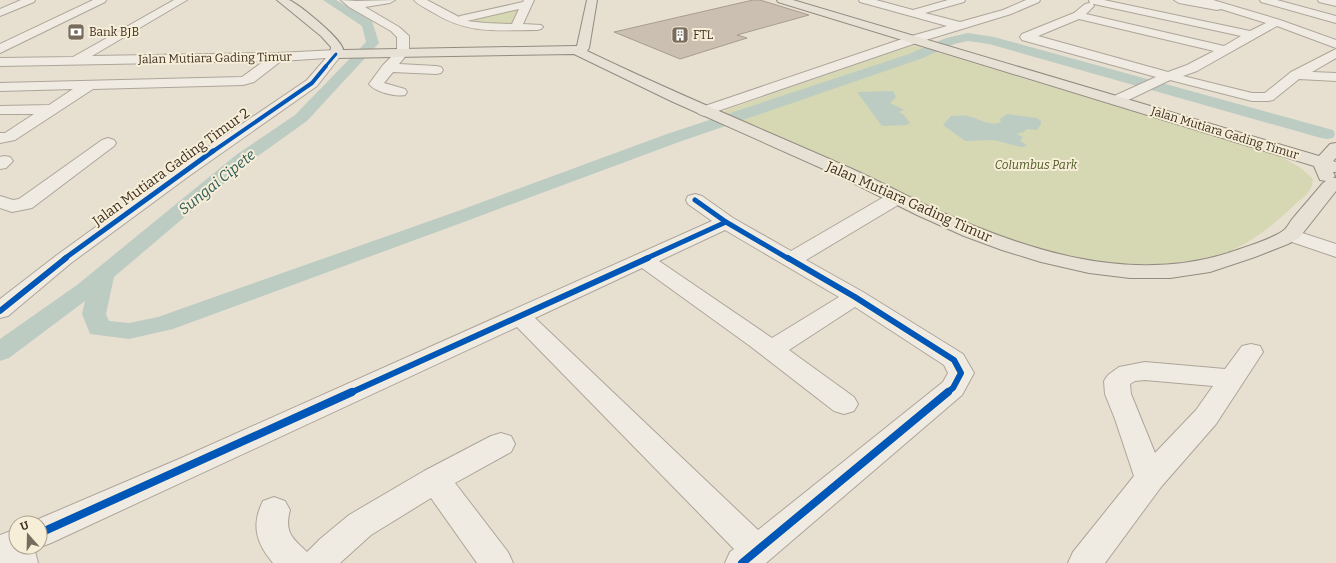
<svg xmlns="http://www.w3.org/2000/svg" width="1336" height="563" viewBox="0 0 1336 563" font-family="Bitter,serif">
<style>
.green{fill:#d6d7b3}
.water{fill:#bcccc2}
.lines{fill:none;stroke-linecap:round;stroke-linejoin:round}
.canal{fill:#bcccc2;fill-rule:evenodd}
.building{fill:#cbbfb2;stroke:#a89c90}
.minor-casing{stroke:#ada599;stroke-width:2}
.major-casing{stroke:#928b80;stroke-width:2}
.minor{fill:#efebe3;fill-rule:evenodd}
.major{fill:#e6e1d4;fill-rule:evenodd}
.cycleway-far4-casing{stroke:#f7eed8;stroke-width:4.5}
.cycleway-far3-casing{stroke:#f7eed8;stroke-width:5.5}
.cycleway-far2-casing{stroke:#f7eed8;stroke-width:7}
.cycleway-far1-casing{stroke:#f7eed8;stroke-width:9}
.cycleway-casing{stroke:#f7eed8;stroke-width:10}
.cycleway-far4{stroke:#0057b8;stroke-width:3}
.cycleway-far3{stroke:#0057b8;stroke-width:4}
.cycleway-far2{stroke:#0057b8;stroke-width:5}
.cycleway-far1{stroke:#0057b8;stroke-width:6}
.cycleway{stroke:#0057b8;stroke-width:8}
.labels{text-anchor:middle;dominant-baseline:central;stroke-width:4;stroke-linejoin:round;paint-order:stroke}
.far-poi-label{font-size:12px;fill:#3d2e20;stroke:#f7eed8;text-anchor:start}
.far-street-label{font-size:12px;fill:#3d2e20;stroke:#f7eed8}
.far-park-label{font-size:12px;font-style:italic;fill:#4d5a26;stroke:#f7eed8}
.street-label{font-size:14px;fill:#3d2e20;stroke:#f7eed8}
.water-label{font-size:15px;font-style:italic;fill:#2f5d5a;stroke:#f7eed8}
</style>
<rect width="100%" height="100%" fill="#e7e0d1"/>
<!-- green -->
<g class="green">
<path d="M519,7L511,26H481L462,20Z"/>
<path d="M913,45L1276,154L1301,168L1313,179L1312,186L1307,194C1284,214 1262,237 1234,249C1207,262 1177,264 1147,264C1089,264 1028,250 974,228C941,214 908,198 876,183C825,160 775,138 725,115L723,112L726,110Z"/>
</g>
<!-- water -->
<g class="water">
<path d="M893,91L896,97L890,103L904,110L899,112L904,115L910,123L906,125L882,126L857,92Z"/>
<path d="M1007,114L1037,118L1041,121V124L1037,130L1027,129L1024,132L1016,134L1023,137L1020,141L1024,143L1027,146L1021,147L994,140L965,141L943,125L951,116C956,116 962,115 967,116C978,118 990,127 1001,122L1000,119Z"/>
</g>
<g class="lines">
<!-- canal -->
<path class="canal" d="M323,0H336L372,21L379,43L307,121L248,163L114,277L106,314L109,321L129,323L158,317L458,211L667,134L909,54L946,38L968,33L994,37L1333,130L1335,134L1333,138L1327,139L1321,138L989,44L968,41L954,44L923,58L679,142L472,219L173,329L129,339L90,334L82,314L85,301L9,358L0,361V339L77,285L236,155L295,115L366,42L362,26Z"/>
</g>
<!-- building -->
<path class="building" d="M753,0H760L809,15L737,35L747,38L680,59L614,32Z"/>
<g class="lines">
<!-- minor casing -->
<g class="minor-casing">
<g id="minor">
<path d="M21,0H35L34,2L0,16V9Z"/>
<path d="M93,0H106L105,2L0,53V44Z"/>
<path d="M174,0H187L92,56L278,53L336,50L340,51L342,54L317,86L189,176L71,263L8,316L0,318V299L57,255L177,168L307,80L326,58L281,61L254,82L243,85L93,89L15,140L0,143V133H5L34,114H0V106L49,105L73,89L0,91V83L242,77L264,61L0,66V58L73,57Z"/>
<path d="M341,0L356,1L395,0L390,3L365,7L399,27L409,36V52L399,64L436,66L441,67L443,70L441,73L436,74L393,72L384,83L405,89L407,92L405,95C395,97 375,92 369,84L383,65L397,51V37L391,31L349,7Z"/>
<path d="M414,0H427L459,17L460,16L523,2L524,0H534L523,24L541,25L543,27L541,29L537,30C495,30 470,35 432,12C426,8 418,5 414,0ZM519,9L512,24L485,23L467,21Z"/>
<path d="M859,0H876L913,10L948,0H965L964,2L925,13L960,22L1003,10L1026,0H1040L1039,2L1011,14L916,43L709,114L704,116L699,114L696,111L699,108L908,37L947,26L860,2Z"/>
<path d="M1089,0H1104L1250,31L1266,23L1221,9L1217,10L1179,3L1174,0H1213L1280,20L1336,40V48L1277,26L1197,71L1183,76L1252,93H1265L1291,72L1336,49V58L1312,72L1336,73V81L1299,79L1273,100L1268,101H1252L1170,80L1122,103L1117,104L1112,103L1110,100L1112,97L1156,77L1022,40L1020,37L1022,34L1074,13L1085,4L1090,3ZM1093,4H1094L1241,36L1224,46L1086,14L1094,6ZM1079,19L1214,51L1187,65L1168,72L1038,36Z"/>
<path d="M1260,0H1277L1336,16V23L1261,2Z"/>
<path d="M1318,0H1336V6L1319,2Z"/>
<path d="M108,138L114,140L116,143L114,146L32,208L12,212L0,208V196L13,200L19,199L102,140Z"/>
<path d="M4,156L10,157L13,161L6,168L0,169V157Z"/>
<path d="M896,192L903,194L905,198L903,202L806,260L863,292L963,354L974,373L962,395L766,563H725L730,552L734,549L517,327L51,543L40,547V523H29L179,459L712,221L688,204L686,200L688,196L695,194L702,196L733,218L791,251L889,194ZM725,230L839,297L772,338L659,261ZM642,268L750,346L834,411L844,414L854,411L858,404L854,397L789,350L855,307L944,365L948,373L943,382L758,530L535,318Z"/>
<path d="M1290,229L1336,244V257L1283,239L1280,235L1283,231Z"/>
<path d="M1251,344L1260,346L1263,352L1216,424L1161,487L1105,563H1068L1073,552L1134,476L1115,419L1105,394L1104,381L1108,375L1119,367L1145,362L1225,369L1242,346ZM1145,380L1213,386L1196,410L1155,453L1131,394L1130,384L1135,381Z"/>
<path d="M501,433L511,436L515,444L511,452L455,483L508,552L513,563H477L431,498L371,535L340,563H273C256,543 251,525 263,501L274,497L285,501L290,510C284,532 292,538 307,552L320,539L349,515L424,471L491,436Z"/>
<path d="M16,529V547H34L38,563H0V535Z"/>
</g>
</g>
<!-- major casing -->
<g class="major-casing">
<path id="major" d="M277,0C280,0 286,0 289,0C299,4 344,41 343,50L575,46H577L587,0H597L589,48L587,51C674,93 762,129 850,168C877,180 903,194 930,207C1022,249 1128,285 1228,253C1242,248 1273,239 1284,230C1288,227 1290,221 1294,217C1303,206 1313,195 1323,183L1326,181L1320,180L1314,166L778,2L777,0H793L1319,156L1330,144L1336,143V158L1333,161L1336,162V172H1333L1335,176L1333,178H1336V191L1299,238L1288,244L1255,257L1210,272L1170,278H1130L1089,273L1041,262L1002,250L964,236L917,215L839,176L671,101L574,54L336,58L332,57L330,54L331,47L321,36Z"/>
</g>
<!-- minor -->
<use href="#minor" class="minor"/>
<!-- major -->
<use href="#major" class="major"/>
<!-- cycleway-far4 casing -->
<g class="cycleway-far4-casing">
<path id="cycleway-far4" d="M325,67L336,54"/>
</g>
<!-- cycleway-far3 casing -->
<g class="cycleway-far3-casing">
<path id="cycleway-far3" d="M212,152L312,83L326,66"/>
</g>
<!-- cycleway-far2 casing -->
<g class="cycleway-far2-casing">
<g id="cycleway-far2">
<path d="M695,200L726,222L789,259"/>
<path d="M64,259L213,151"/>
<path d="M645,259L726,222"/>
</g>
</g>
<!-- cycleway-far1 casing -->
<g class="cycleway-far1-casing">
<g id="cycleway-far1">
<path d="M788,258L855,297L954,360L961,373L953,388L946,393"/>
<path d="M0,311L66,258"/>
<path d="M350,393L648,258"/>
</g>
</g>
<!-- cycleway casing -->
<g class="cycleway-casing">
<g id="cycleway">
<path d="M40,533L352,392"/>
<path d="M742,563L948,392"/>
</g>
</g>
<!-- cycleway-far4 -->
<use href="#cycleway-far4" class="cycleway-far4"/>
<!-- cycleway-far3 -->
<use href="#cycleway-far3" class="cycleway-far3"/>
<!-- cycleway-far2 -->
<use href="#cycleway-far2" class="cycleway-far2"/>
<!-- cycleway-far1 -->
<use href="#cycleway-far1" class="cycleway-far1"/>
<!-- cycleway -->
<use href="#cycleway" class="cycleway"/>
</g>
<!-- icons -->
<defs>
<g id="bank-square" transform="scale(0.9)"><rect x="-9" y="-9" width="18" height="18" rx="4" fill="#786c5e" stroke="#f7eed8"/><path d="M-6-4H6V4H-6ZM0-2.3a2.3 2.3 0 1 0 0 4.6a2.3 2.3 0 1 0 0-4.6Z" fill="#fff"/></g>
<g id="building-square" transform="scale(0.9)"><rect x="-9" y="-9" width="18" height="18" rx="4" fill="#786c5e" stroke="#f7eed8"/><path d="M-4-6H4V6H1V3H-1V6H-4ZM-2.5-4.3h1.7v1.8h-1.7ZM.8-4.3h1.7v1.8H.8ZM-2.5-1h1.7V.8h-1.7ZM.8-1h1.7V.8H.8Z" fill="#fff"/></g>
</defs>
<g fill-rule="evenodd">
<use href="#bank-square" x="76" y="32"/>
<use href="#building-square" x="680" y="35"/>
</g>
<g class="labels">
<!-- far-poi labels -->
<g class="far-poi-label">
<text x="89" y="32">Bank BJB</text>
<text x="693" y="35">FTL</text>
</g>
<!-- far-street labels -->
<g class="far-street-label">
<text transform="translate(215 58) rotate(-1)">Jalan Mutiara Gading Timur</text>
<text transform="translate(1225 133) rotate(17)">Jalan Mutiara Gading Timur</text>
</g>
<!-- far-park labels -->
<g class="far-park-label">
<text x="1036" y="165">Columbus Park</text>
</g>
<!-- street labels -->
<g class="street-label">
<text transform="translate(171 167) rotate(-36)">Jalan Mutiara Gading Timur 2</text>
<text transform="translate(909 202) rotate(24)">Jalan Mutiara Gading Timur</text>
</g>
<!-- water labels -->
<g class="water-label">
<text transform="translate(217 182) rotate(-39)">Sungai Cipete</text>
</g>
</g>
<!-- north arrow -->
<g transform="translate(28 535) rotate(340)"><circle r="19" fill="#f7eed8" stroke="#ada18e"/>
<path d="M0-3L7 15L0 10L-7 15Z" fill="#786c5e"/>
<text y="-6" font-size="11" font-weight="bold" text-anchor="middle" fill="#3d2e20">U</text>
</g>
</svg>
